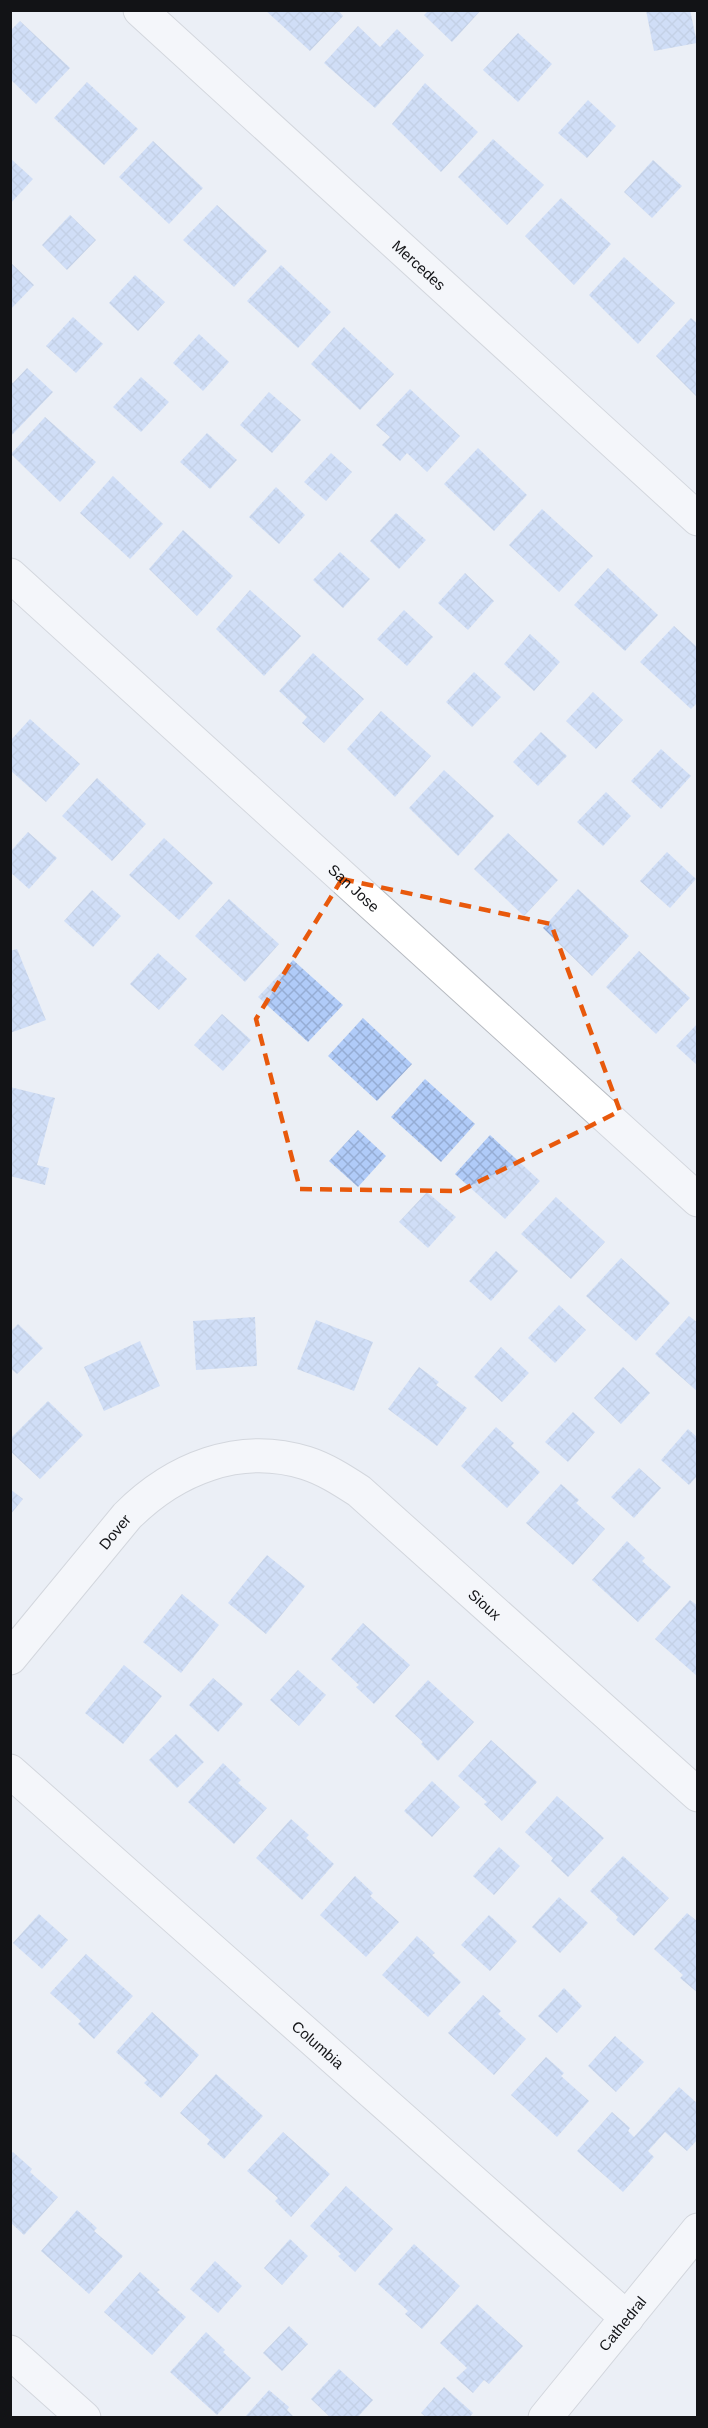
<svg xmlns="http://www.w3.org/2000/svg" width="708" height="2428" viewBox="0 0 708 2428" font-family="Helvetica,sans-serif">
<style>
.building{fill:url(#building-cross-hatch)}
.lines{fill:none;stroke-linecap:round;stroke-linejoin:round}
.minor-casing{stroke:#b6bac0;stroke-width:35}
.minor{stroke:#fff;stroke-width:33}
.marked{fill:none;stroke:#e8590c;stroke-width:4.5;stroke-dasharray:12 8;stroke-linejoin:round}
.labels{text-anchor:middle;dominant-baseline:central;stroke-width:4.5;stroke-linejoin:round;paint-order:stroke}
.street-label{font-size:15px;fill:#121316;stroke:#fafcfe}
</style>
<defs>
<pattern id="building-cross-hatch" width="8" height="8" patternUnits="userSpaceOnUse" patternTransform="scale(1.5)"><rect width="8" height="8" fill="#b0cbf8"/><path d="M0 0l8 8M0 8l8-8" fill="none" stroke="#96add4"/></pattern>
</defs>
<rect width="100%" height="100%" fill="#ebeff5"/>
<!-- building -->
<g class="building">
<path d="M265,10H338L343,16L310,51Z"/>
<path d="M429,10H481L452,42L424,15Z"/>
<path d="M646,10H690L697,43L654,51Z"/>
<path d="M20,21L70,68L36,104L10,79V31Z"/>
<path d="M358,26L380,47L397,29L424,55L375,108L324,63Z"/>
<path d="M518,33L552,64L518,102L483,70Z"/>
<path d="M87,82L138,129L104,165L54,118Z"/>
<path d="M425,83L478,132L441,172L392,124Z"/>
<path d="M588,100L616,126L587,158L558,133Z"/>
<path d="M493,139L544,185L507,225L458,177Z"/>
<path d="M153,141L203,188L169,224L119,177Z"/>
<path d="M10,158L33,179L10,204Z"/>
<path d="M653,160L682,186L652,218L624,192Z"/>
<path d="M561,198L611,244L574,285L525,236Z"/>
<path d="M217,205L267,251L234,287L183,240Z"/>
<path d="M70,215L96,240L67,270L42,245Z"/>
<path d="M624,257L675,303L638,344L589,295Z"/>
<path d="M10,262L34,285L10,310Z"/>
<path d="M281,265L331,312L298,348L247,301Z"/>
<path d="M135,275L165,302L138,331L109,303Z"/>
<path d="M73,317L103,344L76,373L46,346Z"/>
<path d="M691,318L698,324V398L656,356Z"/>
<path d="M344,327L394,374L360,410L311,364Z"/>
<path d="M199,334L229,362L203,391L173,363Z"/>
<path d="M27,368L53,392L10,437V381L13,383Z"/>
<path d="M141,377L169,402L141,432L113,407Z"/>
<path d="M410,389L460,436L427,472L407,453L400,461L382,445L390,437L376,425Z"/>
<path d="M269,392L301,420L272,453L240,425Z"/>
<path d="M45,417L96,462L60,502L11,454Z"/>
<path d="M207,433L237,460L210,489L180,462Z"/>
<path d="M478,448L527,495L494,531L444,484Z"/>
<path d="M331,453L352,472L326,501L304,482Z"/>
<path d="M113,476L163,524L130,559L80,513Z"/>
<path d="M276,487L305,515L279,544L249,517Z"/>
<path d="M542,509L593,556L559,592L509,545Z"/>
<path d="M396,513L426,540L399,569L370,541Z"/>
<path d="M183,530L233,576L197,616L149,569Z"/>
<path d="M340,552L370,579L343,608L313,580Z"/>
<path d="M608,568L658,615L625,651L574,605Z"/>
<path d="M465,573L494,601L468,630L438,603Z"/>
<path d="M250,590L301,636L264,676L216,629Z"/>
<path d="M404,610L433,637L407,666L377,639Z"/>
<path d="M674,626L698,648V702L691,709L640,662Z"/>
<path d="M530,634L560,662L534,691L504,664Z"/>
<path d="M313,653L364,699L324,743L302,723L307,717L279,691Z"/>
<path d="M474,672L501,697L472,727L446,702Z"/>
<path d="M593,692L623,720L596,749L566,721Z"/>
<path d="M381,711L431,756L395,797L347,749Z"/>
<path d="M30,719L80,764L46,802L10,770V741Z"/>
<path d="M541,732L567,756L538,786L513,762Z"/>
<path d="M661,749L691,776L661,809L631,781Z"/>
<path d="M444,770L494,816L458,856L409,808Z"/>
<path d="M97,778L146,824L112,861L62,816Z"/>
<path d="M606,792L631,816L603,846L577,822Z"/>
<path d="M28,832L57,858L29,889L10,872V852Z"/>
<path d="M508,833L558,880L524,916L474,869Z"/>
<path d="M164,838L213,883L179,920L129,875Z"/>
<path d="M667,852L696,879L670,908L640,881Z"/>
<path d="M578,889L629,936L592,976L543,928Z"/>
<path d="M92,890L121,916L93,947L64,921Z"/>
<path d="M229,899L279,944L245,982L195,936Z"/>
<path d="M17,949L46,1020L10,1033V951Z"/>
<path d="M639,951L690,998L656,1034L606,987Z"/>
<path d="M158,953L187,979L159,1010L130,984Z"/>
<path d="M293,960L343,1005L308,1042L258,997Z"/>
<path d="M222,1014L251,1040L223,1071L194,1045Z"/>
<path d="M363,1018L412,1064L377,1101L328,1056Z"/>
<path d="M698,1023V1066L676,1046Z"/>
<path d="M425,1079L475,1124L441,1162L391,1117Z"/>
<path d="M10,1087L55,1098L37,1165L49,1168L45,1185L10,1176Z"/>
<path d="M358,1130L386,1156L358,1187L329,1161Z"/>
<path d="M490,1135L540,1181L505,1219L455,1174Z"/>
<path d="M427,1192L456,1217L428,1248L399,1222Z"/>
<path d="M556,1197L605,1242L571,1279L521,1234Z"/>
<path d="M496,1251L518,1271L491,1301L469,1281Z"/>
<path d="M621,1258L670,1303L636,1341L586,1296Z"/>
<path d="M559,1305L586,1330L555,1363L528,1338Z"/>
<path d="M689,1316L698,1323V1392L655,1354Z"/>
<path d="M255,1317L257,1366L196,1370L193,1321Z"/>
<path d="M316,1320L373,1342L354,1391L297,1369Z"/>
<path d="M18,1324L43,1348L17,1374L10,1368V1332Z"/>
<path d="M140,1341L160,1386L104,1411L84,1367Z"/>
<path d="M501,1347L529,1373L502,1402L474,1377Z"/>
<path d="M419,1367L439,1382L436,1385L467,1408L437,1446L388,1409Z"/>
<path d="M623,1367L650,1393L621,1424L594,1398Z"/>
<path d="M48,1401L83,1435L40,1479L10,1451V1439Z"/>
<path d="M573,1412L595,1432L568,1462L545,1442Z"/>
<path d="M496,1427L514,1443L511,1446L540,1472L507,1508L461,1466Z"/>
<path d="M688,1429L698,1438V1475L689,1485L661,1460Z"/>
<path d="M639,1468L661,1488L634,1518L611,1497Z"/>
<path d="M561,1484L579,1500L576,1503L605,1529L573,1565L526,1523Z"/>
<path d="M10,1489L23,1499L10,1515Z"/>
<path d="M627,1541L645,1558L642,1561L671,1587L638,1622L592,1580Z"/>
<path d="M267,1555L305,1586L266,1634L228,1603Z"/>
<path d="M182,1594L219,1625L181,1673L143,1642Z"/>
<path d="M690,1600L698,1606V1677L655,1639Z"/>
<path d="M363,1623L410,1665L374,1704L356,1687L359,1685L331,1659Z"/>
<path d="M124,1665L162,1696L123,1744L85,1713Z"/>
<path d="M298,1670L326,1695L299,1726L270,1700Z"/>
<path d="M213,1678L243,1704L218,1732L189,1705Z"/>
<path d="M428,1680L474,1722L438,1761L421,1744L423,1742L395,1716Z"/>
<path d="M176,1734L204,1762L177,1788L149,1760Z"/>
<path d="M491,1740L537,1782L502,1821L484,1804L487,1802L458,1776Z"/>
<path d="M223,1763L241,1780L238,1783L267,1808L234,1844L188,1802Z"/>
<path d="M432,1781L460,1807L432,1837L404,1811Z"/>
<path d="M557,1796L604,1838L568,1877L551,1861L553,1858L525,1832Z"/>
<path d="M291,1819L309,1835L306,1838L334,1864L302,1900L256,1858Z"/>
<path d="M499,1847L520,1866L494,1895L473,1876Z"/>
<path d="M623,1856L669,1898L634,1936L616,1920L618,1917L590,1891Z"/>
<path d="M355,1876L373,1893L370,1896L399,1922L366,1957L320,1915Z"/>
<path d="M559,1897L588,1923L560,1953L532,1927Z"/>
<path d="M687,1913L698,1922V1993L680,1978L683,1975L654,1949Z"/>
<path d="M39,1914L68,1940L42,1969L13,1943Z"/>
<path d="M489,1915L517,1941L490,1971L461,1945Z"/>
<path d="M417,1936L435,1953L432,1955L461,1982L428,2017L382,1975Z"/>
<path d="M86,1954L133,1996L94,2039L78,2024L81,2021L50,1993Z"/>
<path d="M564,1988L582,2006L557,2033L538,2016Z"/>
<path d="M483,1995L501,2011L498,2014L526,2039L494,2075L448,2033Z"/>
<path d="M152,2012L199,2055L161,2098L144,2083L147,2080L116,2052Z"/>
<path d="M615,2036L644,2062L616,2092L588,2066Z"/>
<path d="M546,2057L564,2073L561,2076L589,2101L557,2137L511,2095Z"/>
<path d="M216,2074L263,2116L224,2159L207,2144L210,2140L180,2113Z"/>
<path d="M679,2087L698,2104V2139L687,2151L665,2132L648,2151L654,2157L623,2192L577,2151L612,2112L630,2128L628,2131L634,2137Z"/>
<path d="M283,2132L330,2174L291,2217L275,2201L278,2198L247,2171Z"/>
<path d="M13,2152L32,2169L30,2172L58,2197L24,2235L10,2222V2154Z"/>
<path d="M346,2186L393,2229L355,2272L338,2256L341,2254L310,2226Z"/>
<path d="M77,2210L97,2228L94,2231L123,2256L89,2294L41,2251Z"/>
<path d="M290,2239L308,2256L282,2285L264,2268Z"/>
<path d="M414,2244L460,2286L422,2329L405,2314L408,2311L378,2284Z"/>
<path d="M215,2261L242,2286L218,2313L190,2289Z"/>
<path d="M140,2272L160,2290L157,2292L186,2317L152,2355L104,2312Z"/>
<path d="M477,2304L523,2346L489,2384L484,2380L473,2393L456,2378L467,2368L440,2343Z"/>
<path d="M289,2326L308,2344L282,2371L263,2353Z"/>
<path d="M206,2332L225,2350L223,2352L251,2378L217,2415L170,2372Z"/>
<path d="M339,2369L373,2400L357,2418H331L311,2399Z"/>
<path d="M444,2387L473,2413L469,2418H427L421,2413Z"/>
<path d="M269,2390L289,2407L287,2410L295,2418H244Z"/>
</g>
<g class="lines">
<!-- minor casing -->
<g class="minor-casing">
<g id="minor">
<path id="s1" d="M140,10L698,519"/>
<path id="s2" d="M10,575L698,1200"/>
<path id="s3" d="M10,1658L127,1516C174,1469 239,1442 306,1463C325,1469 342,1480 359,1491L698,1795"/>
<path id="s4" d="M10,1771L627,2318"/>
<path d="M10,2352L84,2418"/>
<path id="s5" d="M545,2418L698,2230"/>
</g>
</g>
<!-- minor -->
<use href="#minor" class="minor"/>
</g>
<!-- marked area -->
<path d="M0 0H708V2428H0ZM342,879L551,924L620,1111L460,1191L300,1189L256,1019Z" fill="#ebeff5" fill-opacity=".55" fill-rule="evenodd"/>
<path class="marked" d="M342,879L551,924L620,1111L460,1191L300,1189L256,1019Z"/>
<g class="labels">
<!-- street labels -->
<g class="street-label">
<text stroke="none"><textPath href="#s1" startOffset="378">Mercedes</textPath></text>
<text stroke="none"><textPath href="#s2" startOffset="465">San Jose</textPath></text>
<text stroke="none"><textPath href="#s3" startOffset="164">Dover</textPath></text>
<text stroke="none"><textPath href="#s3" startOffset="610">Sioux</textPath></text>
<text stroke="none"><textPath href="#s4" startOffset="412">Columbia</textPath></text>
<text stroke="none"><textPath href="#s5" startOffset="122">Cathedral</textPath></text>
</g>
</g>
<!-- border -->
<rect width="708" height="2428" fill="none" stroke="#121316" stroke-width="24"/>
</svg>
